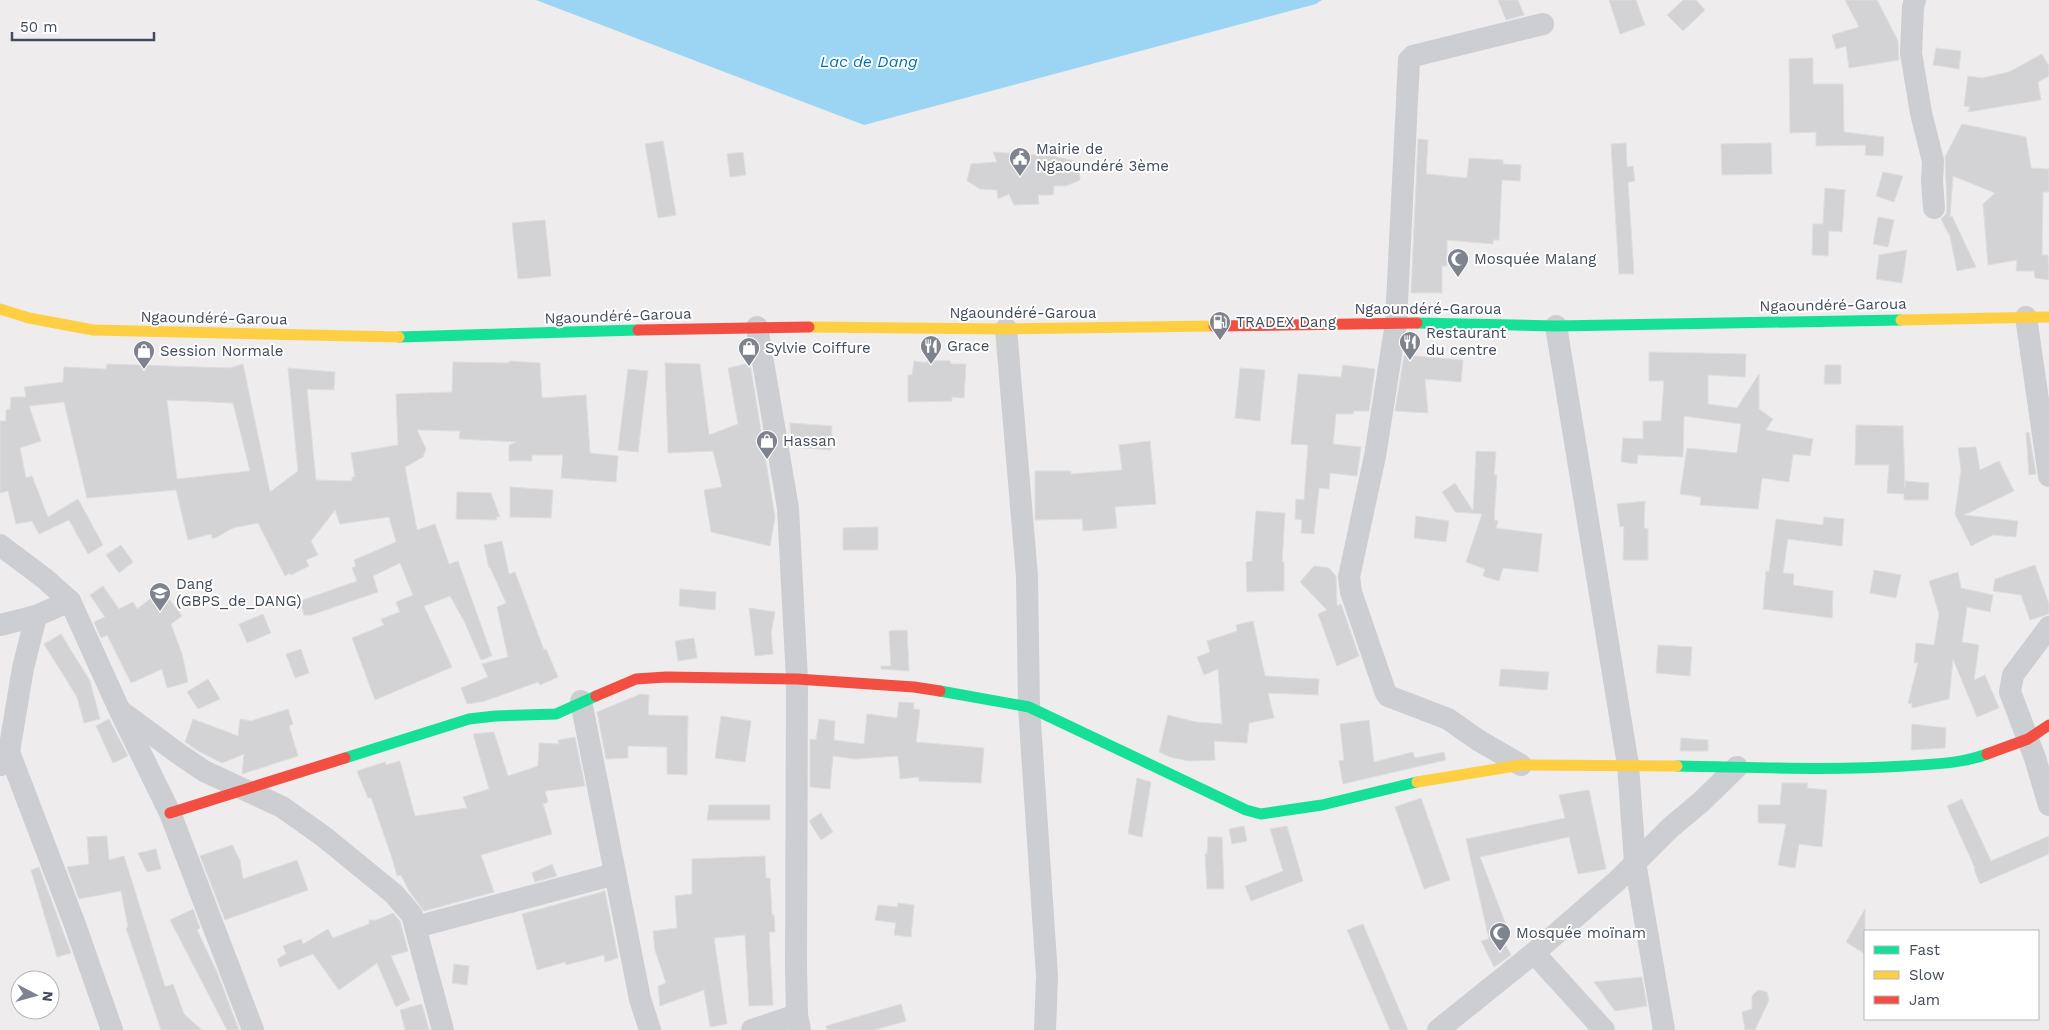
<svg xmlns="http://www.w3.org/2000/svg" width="2049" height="1030" viewBox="0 0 2049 1030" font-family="'Work Sans',sans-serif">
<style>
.water{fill:#9cd5f3}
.building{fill:#d3d3d5;stroke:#dededf;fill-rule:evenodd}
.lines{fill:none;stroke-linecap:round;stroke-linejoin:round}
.street{stroke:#ccced2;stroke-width:22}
.fast{stroke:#16e098;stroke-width:11}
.slow{stroke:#ffcf43;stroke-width:11}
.jam{stroke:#f24e42;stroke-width:11}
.labels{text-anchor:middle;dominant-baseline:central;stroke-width:4;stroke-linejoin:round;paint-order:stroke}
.poi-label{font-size:15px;fill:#424b5b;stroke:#fff;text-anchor:start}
.street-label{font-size:15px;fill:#424b5b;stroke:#fff}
.water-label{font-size:16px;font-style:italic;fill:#0072af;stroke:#fff}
</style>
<rect width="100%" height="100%" fill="#eeecec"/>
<!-- water -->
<path class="water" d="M536,0H1322L1316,4L864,125Z"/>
<!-- building -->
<g class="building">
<path d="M1498,0H1518L1524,15L1506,20Z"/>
<path d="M1609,0H1636L1645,25L1620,34Z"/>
<path d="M1683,0H1696L1705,10L1683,31L1667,15Z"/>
<path d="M1845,0H1877L1898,41L1899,60L1849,68L1846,46L1836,49L1832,35L1859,27Z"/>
<path d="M1936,48L1961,51L1959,69L1933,65Z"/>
<path d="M2042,54L2049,66V76L2038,82L2041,100L1968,112L1970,107L1964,106L1968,76L1982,78L2009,72Z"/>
<path d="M1813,58V84H1843L1844,132L1884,137L1883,156L1865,155L1866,145L1816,146V132L1790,133L1789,59Z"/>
<path d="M1962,124L2026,137L2031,168L2049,169V192H2043L2042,255H2048L2049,280L2035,278L2034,271H2016L2017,260L1988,265L1983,204L1995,193L1953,176L1950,217L1952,216L1976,267L1957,271L1949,232V235L1941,219L1946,214L1947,207L1945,157Z"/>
<path d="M1418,139L1428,140L1426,174L1467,178L1469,158L1503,160V164L1521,165L1520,181L1502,180L1499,240H1493V244L1447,240V266H1442V293H1411Z"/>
<path d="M663,141L676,215L658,218L645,144Z"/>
<path d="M1626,143L1627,167L1633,166L1635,181L1628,182L1634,274H1619L1611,144Z"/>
<path d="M1771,143L1772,174L1722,175L1721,144Z"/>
<path d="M743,152L746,175L730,177L727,154Z"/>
<path d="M993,152L1053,156L1079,162L1080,180L1066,186H1054L1053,195H1038L1039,204L1014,205L1009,194L998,199L997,190L980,189L967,181L971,164L997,162Z"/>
<path d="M1883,172L1903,176L1894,202L1876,196Z"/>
<path d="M1825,188L1845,190L1842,232L1829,231L1828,256L1812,255L1813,224H1823Z"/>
<path d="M1878,217L1894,220L1888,247L1873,244Z"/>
<path d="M545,220L551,276L518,279L512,223Z"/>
<path d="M1907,250L1902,283L1876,279L1879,255Z"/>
<path d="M1649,352L1746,354L1745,377L1708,375V404L1737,408L1759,374V409L1773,419L1766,430L1813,439L1810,456L1793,454L1789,482L1762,478L1758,509L1700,505L1701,497L1680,494L1687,448L1737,453L1741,424L1684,416L1683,457L1638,455L1637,464L1621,462L1623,438L1643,439V421H1661L1664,381H1649Z"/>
<path d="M1404,355L1463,360L1461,382L1425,379L1428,413L1395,411Z"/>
<path d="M927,360L950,361L951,364H966L964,398L952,397V401L908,402V375H912L914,361L927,363Z"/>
<path d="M509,361L540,363L542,398L586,395L590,453L618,456L616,482L561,478L563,455H532V461H509V445L517,442L459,439L460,431L417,430L426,449L423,457L405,467L417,530L435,524L449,564L458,561L492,656L481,660L464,621L450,596L424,606L452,667L375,700L352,638L384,625L381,619L400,612L396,602L413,595L400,563L373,576L378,592L311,615H304L300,601L357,581L352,568L356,566L354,560L396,542L389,517L340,524L335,510L311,541L318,555L306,560L309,566L291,575L290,573L285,576L258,523L233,528L213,539L211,534L188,540L176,490L87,498L64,402L29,406L41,441L20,448L26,478L32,476L48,517L78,499L103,545L88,554L69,520L39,534L32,521L16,524L8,491L0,493V421H6V410L10,409L11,397H26L24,387L63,382L64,367L106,369L107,364L229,368L243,364L270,492L298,471L288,368L335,372L334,390L307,389L316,480L352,481V477H355L351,453L398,445L396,394L452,392L453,362L509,363ZM167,400L233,403L250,471L177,479Z"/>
<path d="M665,363L700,364L709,435L738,424L728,368L750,363L775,517L770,546L711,532L704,490L722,487L713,451L668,453Z"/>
<path d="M1343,365L1375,369L1369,411H1354L1353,414H1336L1333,444L1361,447L1357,476L1330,473L1329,489L1319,488L1314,534L1301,533L1302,520L1295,519L1296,499L1304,500L1308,445L1291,444L1298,374L1341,377Z"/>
<path d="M1825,365H1841V384H1824Z"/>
<path d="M1240,368L1265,370L1260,421L1235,418Z"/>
<path d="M628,369L648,371L638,452L618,450Z"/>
<path d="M790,423L832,426L831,450L791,447Z"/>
<path d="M1856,425L1903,426L1905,488V481L1929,483L1928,500H1904V494L1887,493L1889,465H1855Z"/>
<path d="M2029,432L2036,474L2029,475L2026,433Z"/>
<path d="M1150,441L1156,504L1115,507L1117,528L1083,531L1082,519L1035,520V471H1071V474L1122,470L1119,445Z"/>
<path d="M1976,447L1980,470L1999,461L2014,491L1964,515L2018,521L2016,537L1993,535L1971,546L1955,514L1961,470L1958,448Z"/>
<path d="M1476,451L1496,452L1494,475H1497L1494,520L1498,521L1496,528L1542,534L1538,572L1503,568L1499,581L1483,576L1485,569L1466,562L1482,514L1455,512L1442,492L1455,483L1473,511Z"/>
<path d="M510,487L553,490L551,518L510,517Z"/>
<path d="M457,492L491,493L500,517H496L497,520L456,519Z"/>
<path d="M1645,501L1644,528L1648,529V560H1623L1624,526L1620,527L1617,504Z"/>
<path d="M1256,511L1285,513L1282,562H1284V591L1247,592L1246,562L1252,561Z"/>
<path d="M1416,516L1449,521L1446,542L1414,538Z"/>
<path d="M1824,517L1844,519L1842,546L1788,539L1783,573L1794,574L1793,585L1833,591L1832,618L1763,609L1766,571L1769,572L1776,519L1823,525Z"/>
<path d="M878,527V550H843V528Z"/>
<path d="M502,541L509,574L515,572L544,650L546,649L558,677L540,685L538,682L485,701L467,704L461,688L488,677L482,664L508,657L497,607L506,603L490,567L489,568L484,545Z"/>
<path d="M121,545L133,562L119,573L106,555Z"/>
<path d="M2035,565L2049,604V614L2030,620L2021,595L1993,591L1995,579Z"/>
<path d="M1314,566L1329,568L1336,576L1337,606L1341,604L1359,656L1337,666L1318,614L1327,610L1300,582Z"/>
<path d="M1874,570L1901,575L1896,598L1870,593Z"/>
<path d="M1958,572L1961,588L1993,595L1990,612L1967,607L1962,642L1979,645L1974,680L1985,675L1999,708L1977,717L1953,659L1949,699L1912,708V704L1908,703L1918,663H1914L1916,643L1934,645L1939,614L1929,581Z"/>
<path d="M103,586L119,609L133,602L137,609L162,590L182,616L171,624L182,654L188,682L167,688L162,669L131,683L107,635L101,638L94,622L105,617L90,595Z"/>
<path d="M680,589L716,592L715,610L679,606Z"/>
<path d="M749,608L775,612L771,633L773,654L755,656Z"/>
<path d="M263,614L271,633L247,643L239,624Z"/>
<path d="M1253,621L1265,676L1319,679L1318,695L1268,693L1274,718L1249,723L1247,743L1214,741L1215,760L1189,761L1170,757L1159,752L1168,715L1196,722L1222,724L1218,669L1204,675L1197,657L1210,652L1207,641L1237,631L1236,625Z"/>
<path d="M907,630L909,671L881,669V666H891L889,631Z"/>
<path d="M61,634L90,681L100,719L84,723L77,697L44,644Z"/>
<path d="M694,638L697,658L678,661L675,641Z"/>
<path d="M1658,645L1692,647L1690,676L1656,673Z"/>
<path d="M301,649L309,673L295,678L286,654Z"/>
<path d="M1501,669L1549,672L1547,690L1499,686Z"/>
<path d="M208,679L220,699L198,709L187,692Z"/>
<path d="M641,694L649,695L648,715L688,716L687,775L667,774V747L628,746V758L606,759L597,712Z"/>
<path d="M899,702L914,703L913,709L920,710L916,742L984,748L981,783L919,781V777L900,779L898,756L855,759L833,756L830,789L810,787V739L816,740L819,719L835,721L834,740L864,744L867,714L897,718Z"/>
<path d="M288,709L293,724L289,726L298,756L242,774L244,754L222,763L200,752L185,742L193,719L238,736L240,719L251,721Z"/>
<path d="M721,716L751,721L745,762L715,758Z"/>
<path d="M109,719L128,756L113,763L96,726Z"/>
<path d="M1369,720L1374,762L1413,752L1415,758L1444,752L1446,760L1343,784L1339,761L1344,760L1340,724Z"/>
<path d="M1912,724L1946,728L1945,748L1911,750Z"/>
<path d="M494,732L508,776L538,766L539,743L559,744L558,740L575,737L585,786L545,791L548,802L543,804L552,834L481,855L494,892L424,911L409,891L401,875L397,876L392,858L371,797L368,798L357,771L385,762L386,765L400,761L415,816L467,808L463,797L489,789L473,734Z"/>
<path d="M1681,738L1708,740V751H1680Z"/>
<path d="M1137,778L1151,782L1142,837L1128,834Z"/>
<path d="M1782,783H1808L1807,788L1827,790L1822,847L1799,844L1795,868L1778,865L1786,824L1758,823V805H1780Z"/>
<path d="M1589,790L1606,869L1578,874L1569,837L1480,857L1510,935L1502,938L1511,955L1494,967L1481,941L1489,939L1466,839L1565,818L1559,795Z"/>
<path d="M1421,798L1450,880L1424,889L1395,807Z"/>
<path d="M1962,799L1991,861L2049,836V854L1980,884L1974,869L1975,868L1947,806Z"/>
<path d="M709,805H770V820H707Z"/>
<path d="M821,813L833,832L821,840L810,823V820Z"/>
<path d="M1244,826L1247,841L1232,844L1229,829Z"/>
<path d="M1287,826L1303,881L1251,901L1245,886L1283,871L1270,829Z"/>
<path d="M107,836L109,860L124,856L165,987L173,984L184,1014L202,1030H161L126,928L128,927L121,891L79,899L67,867L89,864L87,837Z"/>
<path d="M1208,837H1222L1224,889H1207L1205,854H1207Z"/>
<path d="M232,845L240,860L243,879L297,860L308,890L225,920L200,856Z"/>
<path d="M156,849L161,869L147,872L138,853Z"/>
<path d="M765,856L766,878H770L772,915H774L775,932H769L773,1005L749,1006L745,935L714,938L727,1024L710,1027L704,990L660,1006L658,986L666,983L655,950L653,931L677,928L675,896L692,894V859Z"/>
<path d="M552,864L557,876L535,882L532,873Z"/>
<path d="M39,867L71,953L57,957L31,870Z"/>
<path d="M605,891L618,958L605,962L604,955L566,965L565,962L537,970L522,914Z"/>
<path d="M898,903L914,905L911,937L894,935L896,923L875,920L878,905L897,907Z"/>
<path d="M193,909L200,928L197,930L217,972L239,1030H227L170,920Z"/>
<path d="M1865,909V954L1846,942Z"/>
<path d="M393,913L400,921L408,951L391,956L410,1000L396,1007L377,963L339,990L313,954L280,967L277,959L286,954L283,946L301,939L303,944L328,929L333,938L369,924V920H377Z"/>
<path d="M1363,924L1408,1030H1390L1347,930Z"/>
<path d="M454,964L469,966L467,985L452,983Z"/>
<path d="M1642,977L1647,1006L1615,1011L1594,982Z"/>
<path d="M1758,990L1767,992L1769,1000L1755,1030H1745L1742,1012L1752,1009V996Z"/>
<path d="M422,1004L429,1030H405L400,1010Z"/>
<path d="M901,1004L906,1021L874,1030H827L826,1026Z"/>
</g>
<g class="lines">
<!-- street -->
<g class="street">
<path d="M1915,0L1913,7L1911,53L1921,113L1933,161L1932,182L1934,208"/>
<path d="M2026,317L2049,476"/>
<path d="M1556,326L1628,765L1635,862L1664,1030"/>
<path d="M757,327L788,508L797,679L796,967L797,1015L800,1030"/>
<path d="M1006,329L1027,576L1029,707L1047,976L1045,1030"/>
<path d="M0,545L44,578L70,601L119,709L170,813L253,1030"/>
<path d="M0,625L36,616L70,601"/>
<path d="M2049,627L2013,675L2010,692L2035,758L2049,805"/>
<path d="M581,701L640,999L650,1030"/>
<path d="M122,712L179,754L204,771L282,807L323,836L394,894L412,915L443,1030"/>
<path d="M9,752L74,922L112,1030"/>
<path d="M1,765L9,752L23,668L36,616"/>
<path d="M1521,765L1478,740L1448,719L1388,696L1385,691L1351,592L1349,577L1375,456L1396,323L1409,60L1413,56L1543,24"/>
<path d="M416,927L615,874"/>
<path d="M1534,953L1604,1030"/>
<path d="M752,1030L797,1015"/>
<path d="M1438,1030L1534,953L1618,880L1670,828L1701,802L1737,767"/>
</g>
<!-- fast -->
<g class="fast">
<path d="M1417,323L1556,326L1901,320"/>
<path d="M399,337L638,330"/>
<path d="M940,691L1029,707L1246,810L1261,814L1322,805L1417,782"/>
<path d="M345,758L469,719L495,716L556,714L596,696"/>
<path d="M1677,766C1753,767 1829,771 1905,766C1933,764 1961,764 1987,754"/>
</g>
<!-- slow -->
<g class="slow">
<path d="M0,309L29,318L93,330L399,337"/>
<path d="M1901,320L2049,317"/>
<path d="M809,327L1006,329L1214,326"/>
<path d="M1417,782L1521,765L1677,766"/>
</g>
<!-- jam -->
<g class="jam">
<path d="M1214,326L1417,323"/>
<path d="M638,330L809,327"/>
<path d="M596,696L636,679L666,677L797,679L914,687L940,691"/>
<path d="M1987,754L2028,739L2049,725"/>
<path d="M170,813L345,758"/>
</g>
</g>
<!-- icons -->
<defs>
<g id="civic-pin" transform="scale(1.125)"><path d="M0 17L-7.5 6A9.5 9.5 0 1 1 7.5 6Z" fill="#7e838e" stroke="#fff"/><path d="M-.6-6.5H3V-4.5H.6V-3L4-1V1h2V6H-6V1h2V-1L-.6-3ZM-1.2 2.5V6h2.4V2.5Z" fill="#fff"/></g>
<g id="mosque-pin" transform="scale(1.125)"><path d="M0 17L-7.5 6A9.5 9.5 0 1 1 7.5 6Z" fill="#7e838e" stroke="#fff"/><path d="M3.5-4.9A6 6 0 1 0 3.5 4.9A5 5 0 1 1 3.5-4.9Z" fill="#fff"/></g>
<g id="fuel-pin" transform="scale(1.125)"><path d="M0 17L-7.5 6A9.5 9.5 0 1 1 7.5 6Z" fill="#7e838e" stroke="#fff"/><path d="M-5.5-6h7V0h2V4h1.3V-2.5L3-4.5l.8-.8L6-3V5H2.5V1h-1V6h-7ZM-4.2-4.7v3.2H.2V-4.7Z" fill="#fff"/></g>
<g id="restaurant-pin" transform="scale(1.125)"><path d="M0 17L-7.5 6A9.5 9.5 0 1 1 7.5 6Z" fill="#7e838e" stroke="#fff"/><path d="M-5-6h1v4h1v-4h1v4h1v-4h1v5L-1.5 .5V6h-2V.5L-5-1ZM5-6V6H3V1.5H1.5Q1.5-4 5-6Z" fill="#fff"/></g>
<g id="shop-pin" transform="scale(1.125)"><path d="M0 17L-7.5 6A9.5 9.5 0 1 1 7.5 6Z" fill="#7e838e" stroke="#fff"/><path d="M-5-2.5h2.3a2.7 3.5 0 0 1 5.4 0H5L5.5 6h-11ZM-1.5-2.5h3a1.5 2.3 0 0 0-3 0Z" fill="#fff"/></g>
<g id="school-pin" transform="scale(1.125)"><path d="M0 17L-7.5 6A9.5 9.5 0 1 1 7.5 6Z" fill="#7e838e" stroke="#fff"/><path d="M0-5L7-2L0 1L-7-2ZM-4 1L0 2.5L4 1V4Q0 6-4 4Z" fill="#fff"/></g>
</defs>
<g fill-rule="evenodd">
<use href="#civic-pin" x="1020" y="158"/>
<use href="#mosque-pin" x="1458" y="259"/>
<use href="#fuel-pin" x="1220" y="322"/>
<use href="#restaurant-pin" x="1410" y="342"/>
<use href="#restaurant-pin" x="931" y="346"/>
<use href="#shop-pin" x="749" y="348"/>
<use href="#shop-pin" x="144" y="351"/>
<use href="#shop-pin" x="767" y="441"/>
<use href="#school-pin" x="160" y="593"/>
<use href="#mosque-pin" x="1500" y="933"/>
</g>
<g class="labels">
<!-- poi labels -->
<g class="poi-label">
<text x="1036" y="149">Mairie de<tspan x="1036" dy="17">Ngaoundéré 3ème</tspan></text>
<text x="1474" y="259">Mosquée Malang</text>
<text x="1236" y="322">TRADEX Dang</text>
<text x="1426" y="333">Restaurant<tspan x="1426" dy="17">du centre</tspan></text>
<text x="947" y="346">Grace</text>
<text x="765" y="348">Sylvie Coiffure</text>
<text x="160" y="351">Session Normale</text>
<text x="783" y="441">Hassan</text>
<text x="176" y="584">Dang<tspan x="176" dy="17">(GBPS_de_DANG)</tspan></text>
<text x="1516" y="933">Mosquée moïnam</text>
</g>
<!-- street labels -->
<g class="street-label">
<text transform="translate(1833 305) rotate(-1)">Ngaoundéré-Garoua</text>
<text x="1428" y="309">Ngaoundéré-Garoua</text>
<text x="1023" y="313">Ngaoundéré-Garoua</text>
<text transform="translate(618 316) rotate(-2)">Ngaoundéré-Garoua</text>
<text transform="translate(214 318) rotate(1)">Ngaoundéré-Garoua</text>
</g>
<!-- water labels -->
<g class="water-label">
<text x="869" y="61">Lac de Dang</text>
</g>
</g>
<!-- legend -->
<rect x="1864" y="930" width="175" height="90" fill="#ffffff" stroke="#b3b7bd"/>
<rect x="1874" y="946" width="25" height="8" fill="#16e098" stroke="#b3b7bd"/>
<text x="1909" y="955" font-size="15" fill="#424b5b">Fast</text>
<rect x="1874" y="971" width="25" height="8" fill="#ffcf43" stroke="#b3b7bd"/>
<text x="1909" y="980" font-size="15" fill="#424b5b">Slow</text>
<rect x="1874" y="996" width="25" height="8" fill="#f24e42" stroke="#b3b7bd"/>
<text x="1909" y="1005" font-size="15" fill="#424b5b">Jam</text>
<!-- north arrow -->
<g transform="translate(35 995) rotate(96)"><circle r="24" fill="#ffffff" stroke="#b3b7bd"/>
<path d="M0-4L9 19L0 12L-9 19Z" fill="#7e838e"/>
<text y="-8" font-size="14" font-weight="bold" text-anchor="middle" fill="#424b5b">N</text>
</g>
<!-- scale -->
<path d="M12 32v8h142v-8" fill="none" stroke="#424b5b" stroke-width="2.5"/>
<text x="20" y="32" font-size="15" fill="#424b5b" stroke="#ffffff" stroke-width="4" paint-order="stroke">50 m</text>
</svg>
